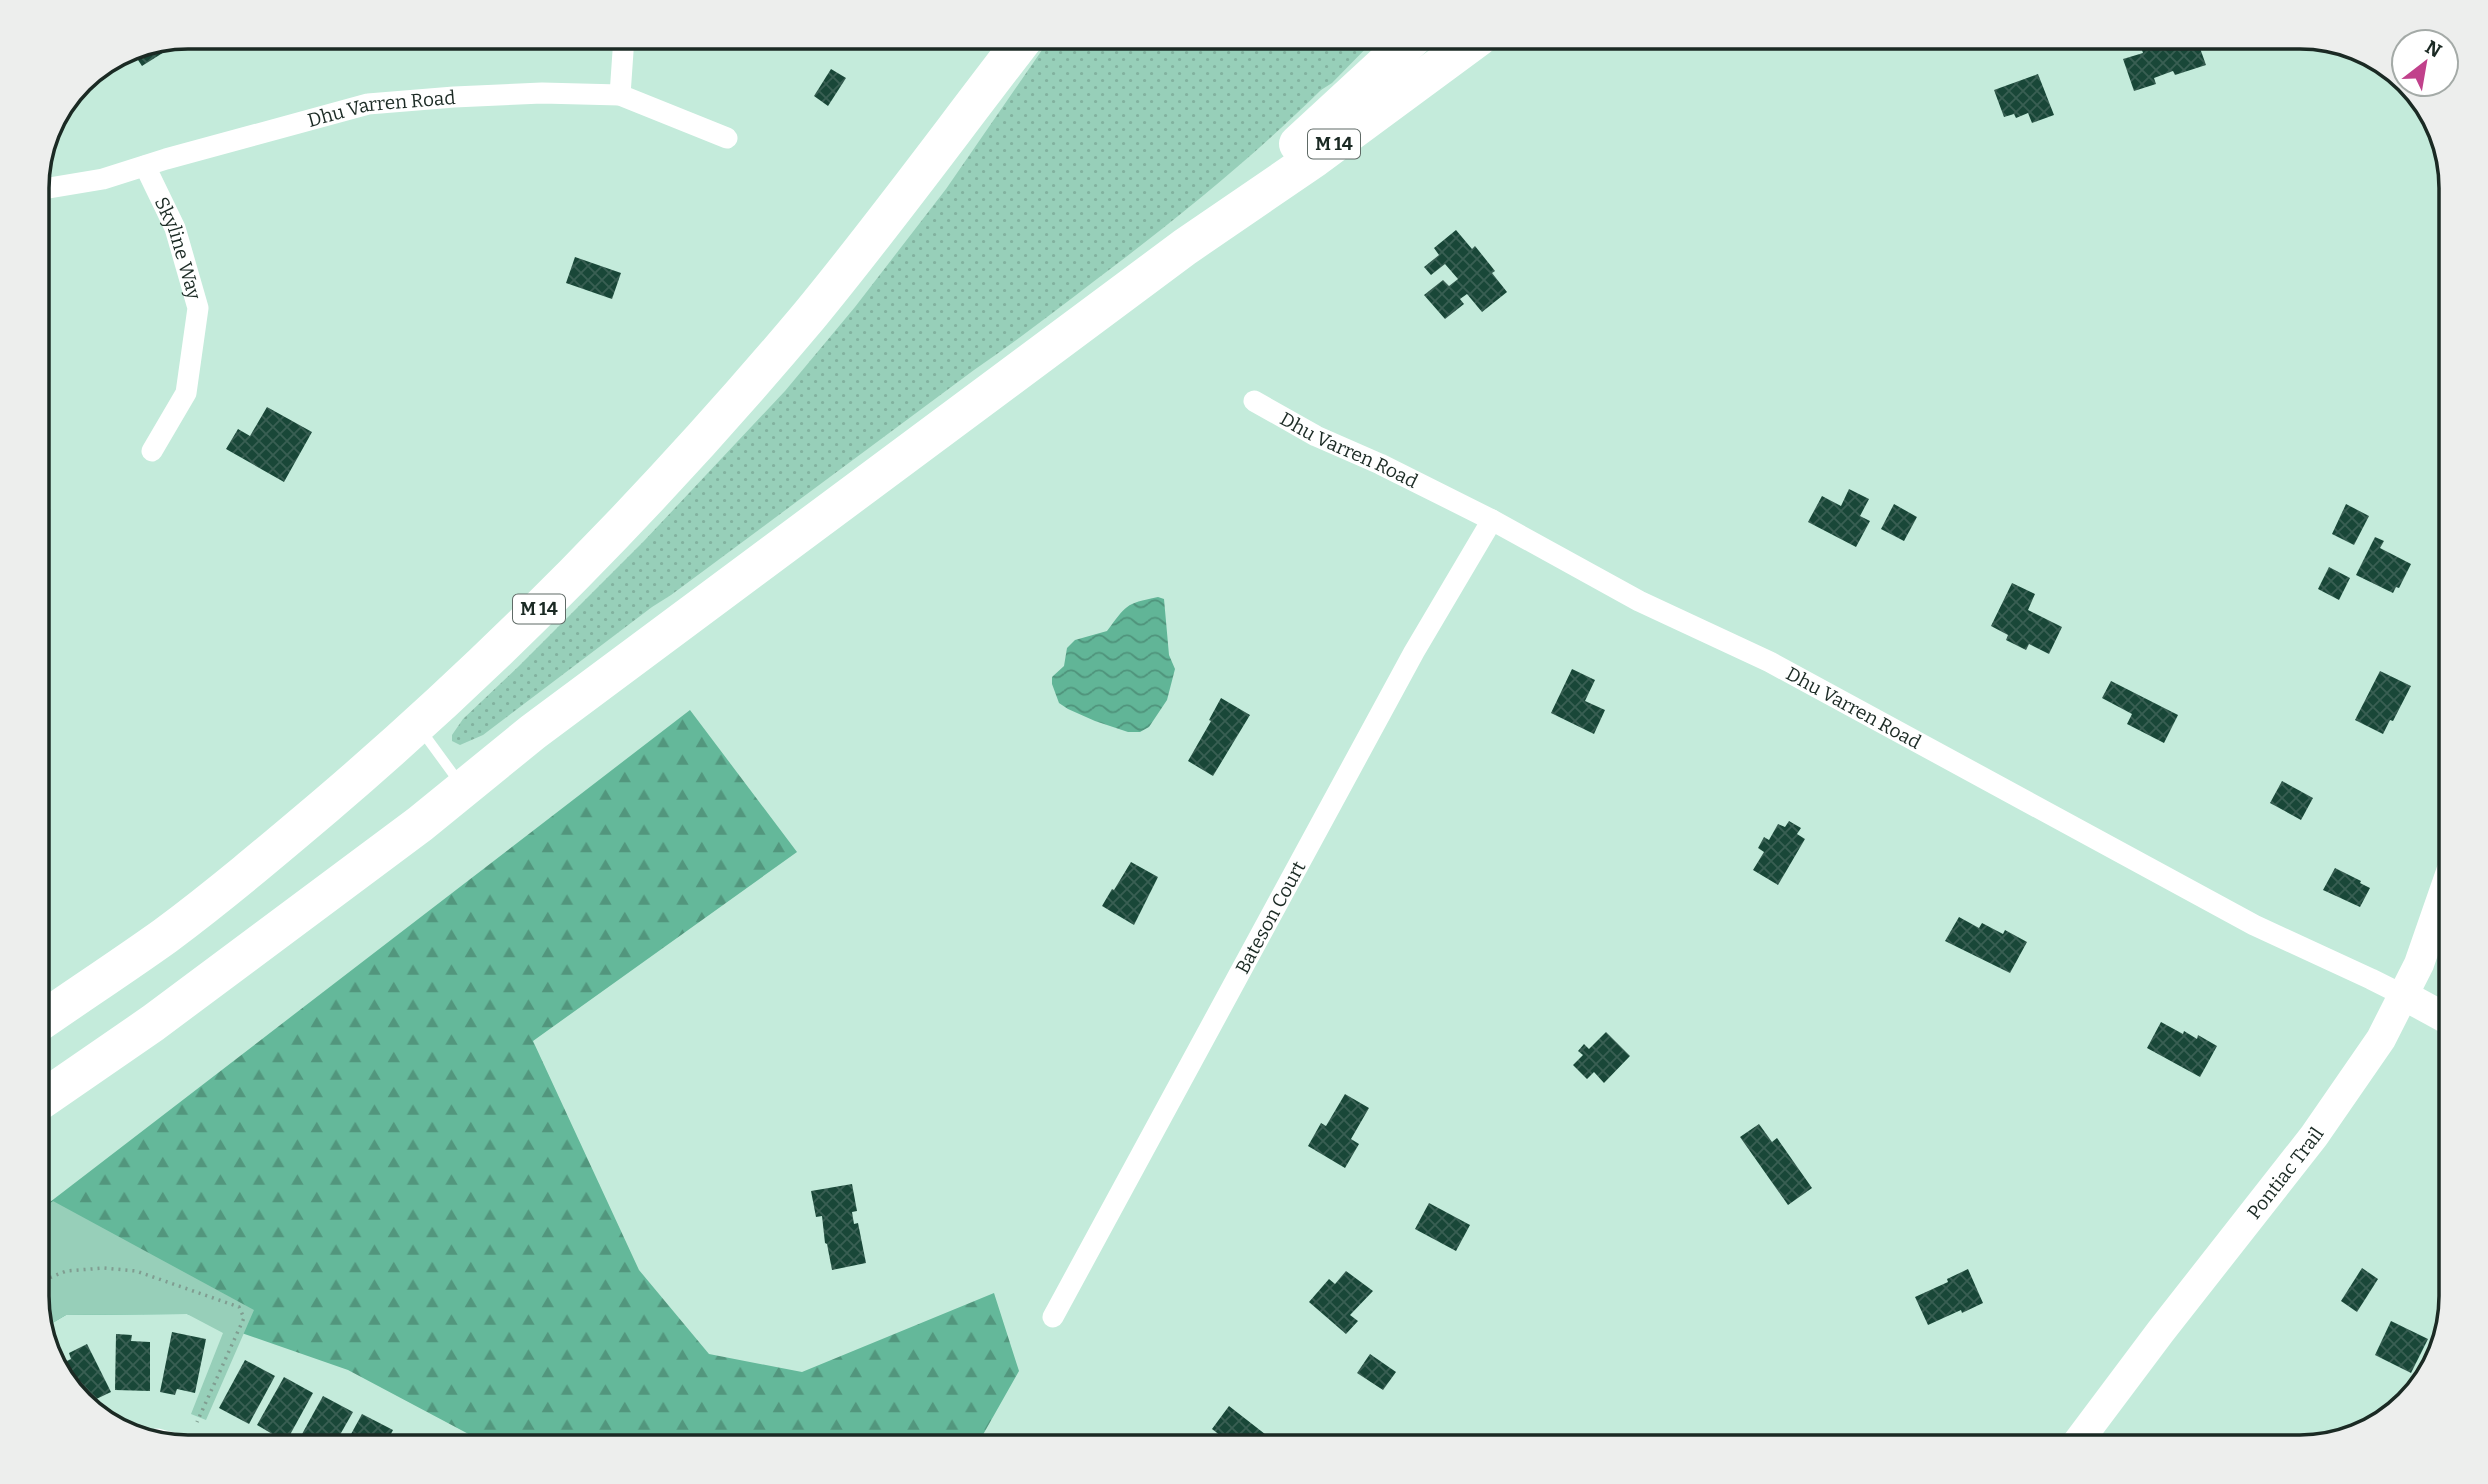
<svg xmlns="http://www.w3.org/2000/svg" width="2488" height="1484" viewBox="0 0 2488 1484" font-family="Bitter,serif">
<style>
.grass{fill:url(#grass-dots)}
.forest{fill:url(#forest-firs)}
.park{fill:#97cfb9}
.water{fill:url(#water-waves)}
.building{fill:url(#building-cross-hatch)}
.lines{fill:none;stroke-linecap:round;stroke-linejoin:round}
.path{stroke:#809d91;stroke-width:3.5;stroke-dasharray:2 5;stroke-linecap:butt}
.service{stroke:#fff;stroke-width:10}
.minor{stroke:#fff;stroke-width:21}
.secondary{stroke:#fff;stroke-width:30}
.motorway{stroke:#fff;stroke-width:38}
.labels{text-anchor:middle;dominant-baseline:central;stroke-width:7;stroke-linejoin:round;paint-order:stroke}
.shield{fill:#fff;stroke:#5f6a66;stroke-width:2}
.shield-label{font-size:18px;font-weight:bold;fill:#1b2a24}
.street-label{font-size:19px;fill:#1b2a24;stroke:#fff}
.rim{fill:none;stroke:#1b2a24;stroke-width:3.5}
</style>
<defs>
<pattern id="grass-dots" width="8" height="8" patternUnits="userSpaceOnUse" patternTransform="scale(1.75)"><rect width="8" height="8" fill="#97cfb9"/><path d="M2 2h.1M6 6h.1" fill="none" stroke="#82b29f" stroke-width="1.8" stroke-linecap="round"/></pattern>
<pattern id="forest-firs" width="22" height="20" patternUnits="userSpaceOnUse" patternTransform="scale(1.75)"><rect width="22" height="20" fill="#64b89a"/><path d="M5 1l3.5 6h-7zM16 11l3.5 6h-7z" fill="#52967d"/></pattern>
<pattern id="water-waves" width="16" height="10" patternUnits="userSpaceOnUse" patternTransform="scale(1.75)"><rect width="16" height="10" fill="#61b597"/><path d="M0 5q4-4 8 0t8 0" fill="none" stroke="#4f937b"/></pattern>
<pattern id="building-cross-hatch" width="8" height="8" patternUnits="userSpaceOnUse" patternTransform="scale(1.75)"><rect width="8" height="8" fill="#194738"/><path d="M0 0l8 8M0 8l8-8" fill="none" stroke="#395f53"/></pattern>
</defs>
<rect width="100%" height="100%" fill="#c4ebdb"/>
<!-- grass -->
<path class="grass" d="M1051,37H1377L1332,83L1321,90C1250,160 1173,222 1093,282C1054,312 1015,342 974,370L671,595L652,607L483,735L460,745L452,741V735L463,719L518,667L644,541L785,391L855,307L946,189Z"/>
<!-- forest -->
<path class="forest" d="M690,710L797,852L533,1041L639,1270L709,1354L802,1372L994,1293L1019,1371L976,1447H493L348,1370L187,1314L66,1315L44,1328L37,1306V1212Z"/>
<!-- park -->
<path class="park" d="M53,1201L254,1310L206,1420L191,1414L223,1333L187,1314L66,1315L44,1328L37,1306V1212Z"/>
<!-- water -->
<path class="water" d="M1158,597L1164,599L1169,655L1175,669L1167,700L1149,727L1140,732H1128L1095,721L1068,709L1059,703L1052,684V677L1064,666L1067,648L1075,640L1107,631C1127,605 1124,604 1158,597Z"/>
<!-- building -->
<g class="building">
<path d="M188,37L142,66L130,48Z"/>
<path d="M190,37H213L197,47Z"/>
<path d="M2063,37H2073L2075,43L2065,45Z"/>
<path d="M2162,37H2165L2168,44L2196,37L2206,65L2175,75L2173,71L2154,78L2156,84L2134,91L2123,59L2143,53L2140,44Z"/>
<path d="M831,69L846,78L828,106L814,96Z"/>
<path d="M2038,74L2054,115L2032,123L2028,113L2016,118L2014,114L2004,117L1994,90Z"/>
<path d="M1456,230L1472,249L1475,246L1495,271L1492,273L1507,292L1482,312L1467,294L1460,299L1464,304L1445,319L1424,295L1443,280L1449,286L1458,279L1445,264L1431,275L1424,267L1439,255L1434,248Z"/>
<path d="M575,257L621,273L612,299L566,283Z"/>
<path d="M267,407L312,432L284,482L226,449L238,429L250,436Z"/>
<path d="M1849,489L1869,499L1860,516L1870,521L1856,547L1808,522L1822,496L1841,506Z"/>
<path d="M1894,504L1917,517L1904,541L1881,529Z"/>
<path d="M2346,504L2369,516L2354,545L2332,534Z"/>
<path d="M2375,537L2384,541L2380,548L2411,564L2399,588L2396,587L2393,593L2356,575Z"/>
<path d="M2329,567L2350,578L2339,600L2318,589Z"/>
<path d="M2012,583L2035,594L2028,610L2062,627L2049,654L2029,644L2026,650L2006,640L2008,635L1991,626Z"/>
<path d="M1572,669L1595,680L1585,701L1605,710L1594,734L1551,713Z"/>
<path d="M2380,671L2411,686L2393,721L2390,720L2383,734L2355,720Z"/>
<path d="M2111,681L2178,715L2164,743L2127,724L2132,714L2102,698Z"/>
<path d="M1221,698L1250,715L1213,776L1188,761L1211,721L1209,720Z"/>
<path d="M2282,781L2313,798L2301,820L2270,803Z"/>
<path d="M1789,821L1801,828L1797,834L1805,839L1778,885L1753,870L1764,852L1758,848L1764,837L1769,840L1778,824L1785,827Z"/>
<path d="M1131,862L1158,877L1134,925L1102,906L1112,889L1114,890Z"/>
<path d="M2335,868L2361,881L2360,883L2370,888L2360,907L2323,890Z"/>
<path d="M1959,917L1979,928L1982,923L2003,934L2005,930L2027,942L2010,973L1945,941Z"/>
<path d="M2161,1022L2183,1034L2184,1031L2197,1039L2198,1035L2217,1046L2200,1077L2147,1048Z"/>
<path d="M1606,1032L1630,1056L1604,1083L1594,1072L1587,1079L1573,1065L1583,1055L1578,1051L1584,1044L1589,1049Z"/>
<path d="M1345,1094L1369,1108L1351,1139L1359,1144L1345,1168L1308,1146L1321,1123L1326,1126Z"/>
<path d="M1759,1124L1772,1142L1777,1138L1812,1188L1788,1205L1740,1137Z"/>
<path d="M852,1184L857,1211L852,1212L854,1224L858,1223L866,1263L832,1270L827,1244L825,1243L822,1216L816,1217L811,1191Z"/>
<path d="M1429,1203L1470,1225L1456,1251L1415,1229Z"/>
<path d="M2362,1268L2378,1279L2357,1312L2341,1301Z"/>
<path d="M1968,1269L1983,1303L1962,1313L1961,1310L1928,1325L1915,1297L1948,1282L1947,1279Z"/>
<path d="M1346,1271L1373,1291L1350,1315L1358,1321L1346,1334L1309,1302L1329,1279L1335,1284Z"/>
<path d="M2391,1321L2428,1339L2411,1373L2375,1355Z"/>
<path d="M172,1332L206,1339L195,1393L177,1389L175,1395L160,1392Z"/>
<path d="M116,1334L132,1335L131,1341L150,1342V1391L115,1390Z"/>
<path d="M87,1344L111,1392L88,1403L65,1380L58,1365L71,1359L69,1353Z"/>
<path d="M1370,1354L1396,1372L1383,1390L1357,1373Z"/>
<path d="M245,1360L275,1376L249,1424L219,1408Z"/>
<path d="M284,1377L313,1393L286,1442L257,1425Z"/>
<path d="M323,1396L353,1412L333,1447H300L296,1445Z"/>
<path d="M1229,1406L1274,1441L1269,1447H1213L1221,1436L1212,1429Z"/>
<path d="M362,1414L393,1430L384,1447H344Z"/>
<rect x="1745" y="1434" width="35" height="13"/>
<path d="M397,1441L408,1447L411,1441L423,1447H393Z"/>
</g>
<g class="lines">
<!-- path -->
<path class="path" d="M37,1283L66,1271L104,1268L136,1271L239,1307L244,1318L197,1422"/>
<!-- service -->
<path class="service" d="M421,730L459,782"/>
<!-- minor -->
<g class="minor">
<path d="M620,95L624,37"/>
<path id="s1" d="M145,166L175,228L198,308L186,393L152,451"/>
<path id="s2" d="M37,190L103,179L166,159L368,104L454,97L542,93L620,95L727,138"/>
<path id="s3" d="M1254,401L1316,436L1380,464L1492,520L1639,601L1770,662L2254,925L2371,979L2405,996"/>
<path id="s4" d="M1053,1317L1414,652L1492,520"/>
<path d="M157,1439L184,1446"/>
</g>
<!-- secondary -->
<g class="secondary">
<path d="M2405,996L2451,1021"/>
<path id="s5" d="M2074,1447L2161,1331L2314,1136L2381,1039L2419,964L2451,872"/>
</g>
<!-- motorway -->
<g class="motorway">
<path d="M1298,144L1414,37"/>
<path d="M37,1024C80,994 123,966 165,936C220,895 272,851 324,807C499,658 661,492 809,316C884,225 953,130 1025,37"/>
<path d="M37,1103L153,1023L420,824L533,732L1185,247L1315,158L1479,37"/>
</g>
</g>
<g class="labels">
<!-- shield labels -->
<g class="shield">
<rect x="1308" y="129.5" width="52" height="29" rx="5"/>
<rect x="513" y="594.5" width="52" height="29" rx="5"/>
</g>
<g class="shield-label">
<text x="1334" y="144">M 14</text>
<text x="539" y="609">M 14</text>
</g>
<!-- street labels -->
<g class="street-label">
<text stroke="none"><textPath href="#s2" startOffset="355">Dhu Varren Road</textPath></text>
<text stroke="none"><textPath href="#s1" startOffset="89">Skyline Way</textPath></text>
<text stroke="none"><textPath href="#s3" startOffset="107">Dhu Varren Road</textPath></text>
<text stroke="none"><textPath href="#s3" startOffset="674">Dhu Varren Road</textPath></text>
<text stroke="none"><textPath href="#s4" startOffset="455">Bateson Court</textPath></text>
<text stroke="none"><textPath href="#s5" startOffset="346">Pontiac Trail</textPath></text>
</g>
</g>
<!-- crop -->
<path d="M0 0H2488V1484H0ZM188 49H2300A139 139 0 0 1 2439 188V1296A139 139 0 0 1 2300 1435H188A139 139 0 0 1 49 1296V188A139 139 0 0 1 188 49Z" fill="#edeeed" fill-rule="evenodd"/>
<path class="rim" d="M188 49H2300A139 139 0 0 1 2439 188V1296A139 139 0 0 1 2300 1435H188A139 139 0 0 1 49 1296V188A139 139 0 0 1 188 49Z"/>
<!-- north arrow -->
<g transform="translate(2425 63) rotate(31)"><circle r="33" fill="#ffffff" stroke="#a4aaa7" stroke-width="2"/>
<path d="M0-5L12 26L0 18L-12 26Z" fill="#c1418b"/>
<text y="-10" font-size="19" font-weight="bold" text-anchor="middle" fill="#1b2a24">N</text>
</g>
</svg>
